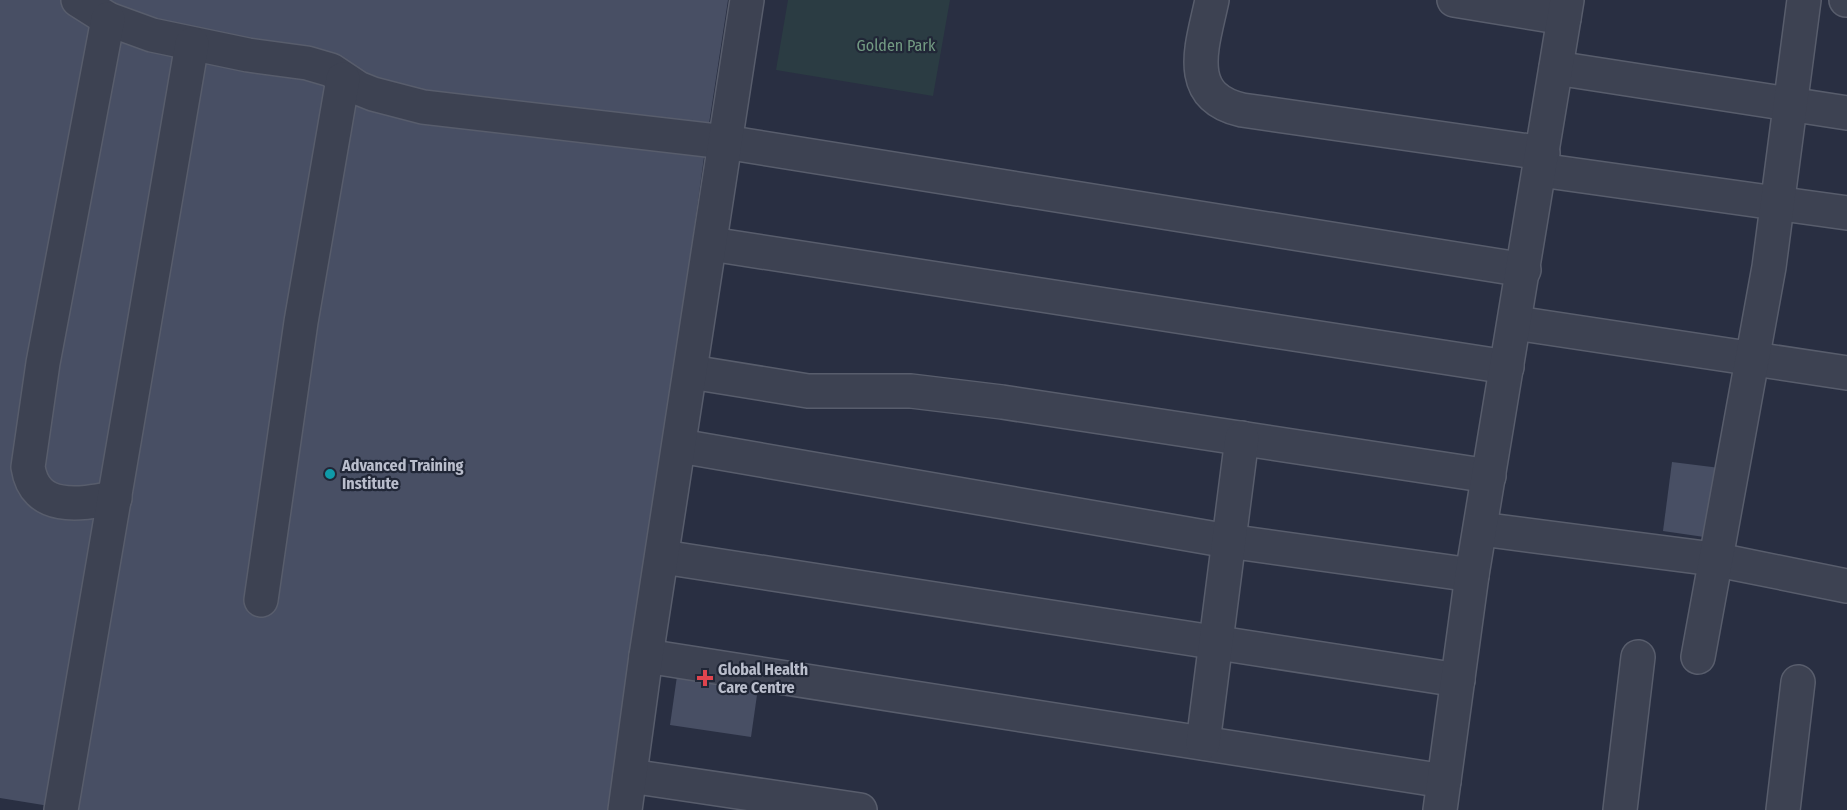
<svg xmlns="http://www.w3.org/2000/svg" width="1847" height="810" viewBox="0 0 1847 810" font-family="'Fira Sans Condensed',sans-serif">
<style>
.green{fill:#2b3c43}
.building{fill:#484f64}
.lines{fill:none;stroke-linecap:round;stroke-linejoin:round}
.minor-casing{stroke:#585d6c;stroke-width:36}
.minor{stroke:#3d4252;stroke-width:33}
.culture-dot{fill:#0f9aa8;stroke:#212737;stroke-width:2}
.health-dot{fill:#e0444e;stroke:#212737;stroke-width:2}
.labels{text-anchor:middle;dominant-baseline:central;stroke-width:4.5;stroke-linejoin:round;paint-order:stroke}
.park-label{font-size:16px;fill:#739b83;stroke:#212737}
.poi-label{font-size:16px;font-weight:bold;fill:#babecc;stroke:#212737;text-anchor:start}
</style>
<rect width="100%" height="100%" fill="#292f42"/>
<!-- green -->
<path class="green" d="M788,0H950L933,96L776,70Z"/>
<!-- building -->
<g class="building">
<path d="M0,0H728L705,150L614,810H74L0,798Z"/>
<path d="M1672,462L1720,468L1711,538L1663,531Z"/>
<path d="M678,669L759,681L751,737L670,725Z"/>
</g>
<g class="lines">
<!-- minor casing -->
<g class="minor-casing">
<g id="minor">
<path d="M78,0L108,19L152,35L248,55L307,63L331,70L358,88L373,94L423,107L725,142L1524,270"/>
<path d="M1212,0C1203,44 1182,96 1242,110L1543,153"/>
<path d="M1454,0L1564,18"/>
<path d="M1846,0H1847"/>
<path d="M108,19L43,363L28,467C35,513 81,504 115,498"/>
<path d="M1556,68L1847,113"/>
<path d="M1540,170L1847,213"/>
<path d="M711,244L1507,367"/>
<path d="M1516,323L1847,373"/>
<path d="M691,372L808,391H911L1002,402L1489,476"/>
<path d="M680,446L1228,541L1472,575"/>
<path d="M1481,529L1713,559L1847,586"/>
<path d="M663,557L1458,680"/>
<path d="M261,600L301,322L343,79"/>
<path d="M646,656L1444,781"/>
<path d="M1698,657L1769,267L1804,0"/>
<path d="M1203,743L1242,438"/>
<path d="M630,776L860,810"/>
<path d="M61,810L192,44"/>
<path d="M625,810L646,656L747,0"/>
<path d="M1440,810L1472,575L1567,0"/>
<path d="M1620,810L1638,657"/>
<path d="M1783,810L1798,682"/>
</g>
</g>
<!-- minor -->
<use href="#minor" class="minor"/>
</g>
<!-- markers -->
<circle class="culture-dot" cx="330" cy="474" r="6"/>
<path class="health-dot" d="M702 669h6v6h6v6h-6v6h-6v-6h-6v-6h6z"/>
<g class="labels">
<!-- park labels -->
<g class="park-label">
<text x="896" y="45">Golden Park</text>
</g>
<!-- poi labels -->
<g class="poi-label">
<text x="342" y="465">Advanced Training<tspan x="342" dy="18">Institute</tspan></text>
<text x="718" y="669">Global Health<tspan x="718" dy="18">Care Centre</tspan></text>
</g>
</g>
</svg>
